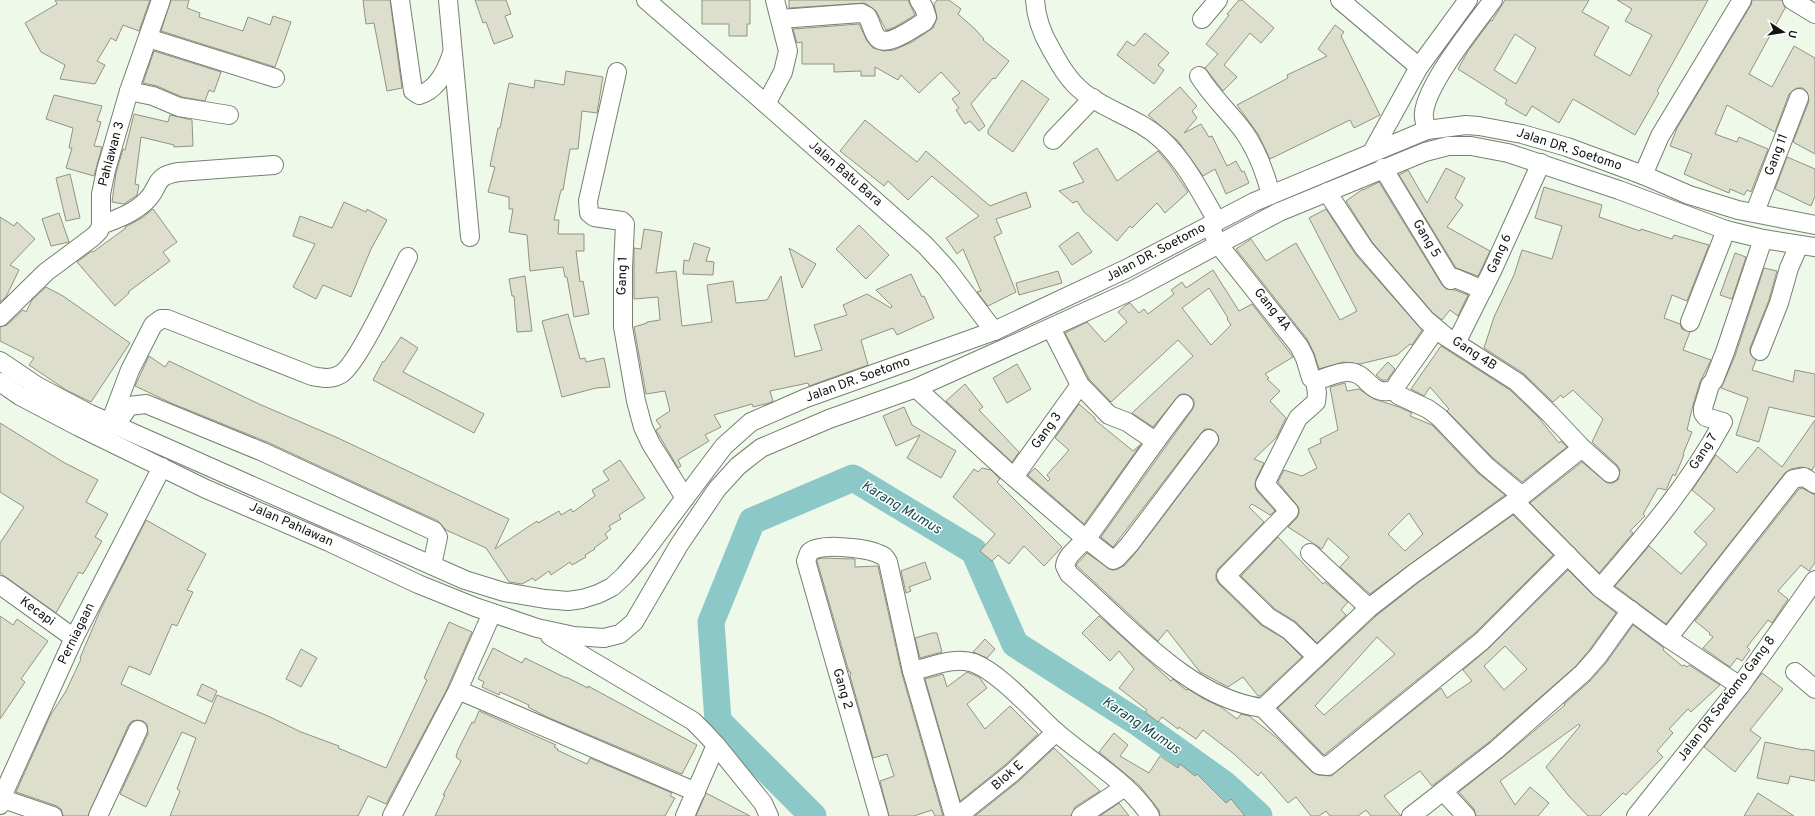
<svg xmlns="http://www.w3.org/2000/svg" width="1815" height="816" viewBox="0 0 1815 816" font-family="Overpass,sans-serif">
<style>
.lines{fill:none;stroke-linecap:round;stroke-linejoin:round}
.river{stroke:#8cc8c7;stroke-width:27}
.building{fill:#dddecc;stroke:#929382;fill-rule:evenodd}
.minor-casing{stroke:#758072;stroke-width:20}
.minor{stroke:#fff;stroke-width:18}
.labels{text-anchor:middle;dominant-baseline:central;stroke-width:3;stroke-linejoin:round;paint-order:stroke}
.street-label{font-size:13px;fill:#10140f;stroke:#fff}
.water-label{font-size:14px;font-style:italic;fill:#164c4c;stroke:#fff}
</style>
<rect width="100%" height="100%" fill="#eef9ea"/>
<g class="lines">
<!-- river -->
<path class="river" d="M813,816L718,721L711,622L752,521L853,478L974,551L1015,644L1140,724L1224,784L1259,816"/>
</g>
<!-- building -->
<g class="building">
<path d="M55,0H150L139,31L123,25L116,41L111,38L97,61L105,65L95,84L60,79L65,65L41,52L25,23L57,4Z"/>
<path d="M171,0H189L187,8L200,13L199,17L243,31L248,17L270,25L273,16L291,22L275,67L161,31Z"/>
<path d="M363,0H390L402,88L387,91L374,23L366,24Z"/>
<path d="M475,0H506L511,14L505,16L513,37L494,44L486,22L483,23Z"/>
<path d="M702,0H750V24H747V36H729V24H702Z"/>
<path d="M789,0H908L915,15L895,27L886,30L876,11L865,3L789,8Z"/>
<path d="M937,0H949L961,9L958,14L975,29L984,39L983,40L1009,61L995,79L993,78L971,104L985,126L979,131L970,121L965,124L956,110L959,108L952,99L960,93L941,72L919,93L901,75L898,80L875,67V76H861V71L834,72V64H802V42L797,43L793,29L859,24L867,41L873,48L884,51L894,50L912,42L933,28L937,18L934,4Z"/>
<path d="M1239,0H1242L1274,28L1261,43L1250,33L1224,65L1237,77L1223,91L1205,68L1218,54L1206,44L1229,15L1227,14Z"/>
<path d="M1505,0H1589L1582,12L1609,27L1594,55L1630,76L1652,35L1625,21L1632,9L1617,0H1708L1657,91L1659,93L1635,135L1573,99L1559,123L1532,106L1526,116L1505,104L1507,100L1458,69L1468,51L1491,20L1492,21ZM1515,34L1536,48L1516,84L1494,70Z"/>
<path d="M1752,0H1782L1785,8L1749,74L1772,87L1794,46L1815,58V154L1793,142L1809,101L1807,92L1803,88H1797L1789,94L1775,132L1727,105L1715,134L1737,142L1739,137L1768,149L1751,192L1747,190L1744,195L1730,189L1729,193L1684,174L1692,154L1670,146L1677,128L1751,5Z"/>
<path d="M1335,25L1344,32L1341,36L1380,115L1354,128L1350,120L1270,159L1258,134L1237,105L1288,78L1287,75L1327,56L1318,49Z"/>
<path d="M1145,33L1169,53L1158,65L1164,70L1154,84L1117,55L1127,41L1134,46Z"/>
<path d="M154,51L221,72L214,92L209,90L205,101L182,97L157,86L143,83Z"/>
<path d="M566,71L603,77L597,113L582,111L578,149H570L563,190H561L554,220H559L558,234H584V251H576L580,282L583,281L589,314L574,317L567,277H565L563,267L530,271L527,235L509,232L513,209H509V197L488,192L495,167L490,166L498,128H500L509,83L534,88L535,80L564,85Z"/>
<path d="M1022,80L1049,99L1013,152L988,134V130Z"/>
<path d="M1180,87L1197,106L1192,111L1197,118L1184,133L1201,124L1209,137L1212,136L1227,166L1236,161L1242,172L1244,171L1249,183L1226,194L1215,169L1203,176L1178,141L1148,115Z"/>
<path d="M54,95L102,106L97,121L101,122L94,146L102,147L94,176L66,168L72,148H69L73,128L46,119Z"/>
<path d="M134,114L168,122L170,115L192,120L193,146L174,147V145L141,137L135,184L139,185L137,195L124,204L112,202L116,173L123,149L125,150Z"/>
<path d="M865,120L917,162L926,151L990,206L1026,192L1031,207L996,219L1002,233L994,237L1016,292L988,306L977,292L981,291L963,249L957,254L946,238L979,216L932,176L908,200L888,181L884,186L840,151Z"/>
<path d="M1097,148L1117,181L1158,151L1169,164L1188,192L1165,213L1157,203L1132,228L1130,226L1117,241L1084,212L1077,201L1073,203L1059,191L1084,182L1073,163Z"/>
<path d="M1787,157L1815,169V196L1811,206L1775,189Z"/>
<path d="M1446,168L1465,178L1455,198L1463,205L1447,227L1490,251L1478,276L1456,268L1399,175L1408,170L1427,203Z"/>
<path d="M70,174L80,218L66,221L56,178Z"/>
<path d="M1379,182L1442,285L1446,289L1455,290L1468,295L1458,316L1450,310L1442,320L1433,313L1372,242L1346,201L1363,189V190Z"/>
<path d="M1544,187L1602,205L1599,217L1640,231L1641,229L1672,239L1674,235L1709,245L1687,301L1672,295L1664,318L1680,324L1682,329L1690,332L1683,350L1711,360L1700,382L1693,405L1687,430L1692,432L1683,454L1684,455L1675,476L1673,474L1666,490L1658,488L1643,514L1645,516L1630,531L1633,533L1599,573L1530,503L1582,462L1607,483H1613L1618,480L1620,470L1617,465L1592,442L1603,419L1573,390L1563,398L1561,395L1553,402L1523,373L1484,348L1494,317L1514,275L1522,250L1552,259L1562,226L1535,218Z"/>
<path d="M344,202L366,212L367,209L387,220L371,249L351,297L323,285L316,299L293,287L315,244L293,236L300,216L332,228Z"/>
<path d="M153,209L177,242L163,252L170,261L128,292L129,293L115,306L77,262L92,251L93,252L126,228L125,227L142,218Z"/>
<path d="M1326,209L1356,255L1422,330L1412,345L1410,344L1397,355L1360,364L1343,362L1319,369L1314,353L1307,339L1236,249L1251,239L1266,261L1296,243L1340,320L1357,311L1309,218Z"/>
<path d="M59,213L69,242L51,246L42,219Z"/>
<path d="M0,217L14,226L17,222L35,239L10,265L19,270L6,297L0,302Z"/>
<path d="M859,225L889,255L866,279L836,249Z"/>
<path d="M644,229L662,232L656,273L676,271L682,326L712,322L707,285L733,281L736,303L767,300L781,276L795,357L822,350L814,325L847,315L843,305L867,294L891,308L892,306L876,290L911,274L922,297L924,296L934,318L897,335L893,328L861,340L868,365L809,386L808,383L770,391L773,401L769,403L753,407L752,404L714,415L721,427L705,435L709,441L678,460L681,466L678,468L656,430L661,427L656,420L670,411L665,391L646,394L634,327L647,323V322L660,320L658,297L634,299V248L641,249Z"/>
<path d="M1078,232L1092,252L1072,265L1059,246Z"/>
<path d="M694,243L710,248L706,261L714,262L713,275L683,274L684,260L689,261Z"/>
<path d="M789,248L816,264L802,288Z"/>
<path d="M1735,253L1746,257L1732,299L1720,295Z"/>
<path d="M1764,268L1777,271L1769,300L1750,348V353L1756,360L1752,370L1793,382L1795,370L1815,374V417L1769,407L1759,442L1736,435L1748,398L1721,388L1735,356Z"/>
<path d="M1213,270L1239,311L1252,304L1293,357L1265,374L1269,378L1267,379L1280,391L1270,401L1286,418L1276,438L1254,459L1264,463L1256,479L1255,486L1257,491L1275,511L1270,515L1252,504L1249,507L1264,522L1218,569L1216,574V579L1219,584L1261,625L1283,638L1302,657L1260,696H1258L1243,677L1228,687L1200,672L1167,630L1158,641L1076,565L1087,553L1112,570L1118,569L1125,565L1137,551L1217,445L1219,440L1218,435L1211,429H1205L1201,433L1113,547L1101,537L1192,410L1194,406V400L1190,396L1185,394H1180L1153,427L1132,413L1193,356L1178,340L1111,402L1089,379L1065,333L1087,322L1105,342L1127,322L1118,312L1126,305L1130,303L1139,313L1144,309L1148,314L1174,294L1171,290L1182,282L1186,288ZM1209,288L1228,318L1227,319L1231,325L1211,345L1182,308Z"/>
<path d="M1058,271L1062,283L1019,295L1016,283Z"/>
<path d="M525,276L532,331L517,332L514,296H512L509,279Z"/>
<path d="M46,287L63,296L130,343L91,402L66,390L29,365L34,358L0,341V327L7,325L23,310L26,312L32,300Z"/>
<path d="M568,314L580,359L585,358L586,362L604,358L610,387L596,388L562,397L542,321Z"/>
<path d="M401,337L418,348L403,372L484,414L474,433L373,380L383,361L384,362Z"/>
<path d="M1441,346L1510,390L1538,417L1559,443L1561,441L1567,447L1522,482L1493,458L1447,411L1449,409L1430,387L1424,396L1411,389Z"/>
<path d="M149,356L165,367L169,361L259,404L338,438L509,519L495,549L537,521L538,523L559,511L561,515L571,509L573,512L595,496L592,490L609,480L603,471L620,460L645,498L619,515L621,519L609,526L611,529L605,534L608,538L594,548L595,549L585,555L586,557L572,565L570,562L551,575L549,571L535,581L533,578L522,584L509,582L486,548L446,530L438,521L267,442L171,403L135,386Z"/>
<path d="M1388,362L1395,369L1387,380H1382L1376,375Z"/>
<path d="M1017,364L1031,389L1007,403L993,378Z"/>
<path d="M1345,383L1347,391L1359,389L1374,399L1399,407L1412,413L1410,416L1432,425L1478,473L1505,495L1370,594L1340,567L1349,557L1328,538L1322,549L1288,527L1297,518L1299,513V508L1278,482L1284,470L1302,476L1317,468L1308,449L1321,443L1320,439L1338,430L1330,387ZM1409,513L1423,534L1405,551L1388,534Z"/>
<path d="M965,384L983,407L979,410L1019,452L1012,462L946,401Z"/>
<path d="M1079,404L1095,418V420L1133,451L1141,444L1084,524L1028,475L1035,468L1048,481L1050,479L1047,475L1069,450L1055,438Z"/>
<path d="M904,407L912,425L956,451L941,478L907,458L920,435L896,446L883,416Z"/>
<path d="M1815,420V465L1812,470L1802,467L1791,469L1785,473L1666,624L1615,586L1649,546L1681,574L1707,544L1694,532L1715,509L1692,490L1716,455L1737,473L1758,447L1782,467Z"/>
<path d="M0,423L63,462L98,480L86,502L108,514L95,537L102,541L83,574L79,572L56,613L0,573V543L24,507L0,492Z"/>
<path d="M982,468L991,470L1000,479L997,482L1062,547L1044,566L1024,546L1009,564L998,555L992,561L980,551L995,534L953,497L974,469L978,472Z"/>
<path d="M1802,488L1815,495V563L1809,571L1801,565L1778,591L1788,599L1772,623L1768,620L1747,647L1750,650L1742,661L1737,658L1730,667L1703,648L1713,637L1709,634L1710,633L1695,621L1799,489Z"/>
<path d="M1513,515L1553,555L1475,633L1324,755L1278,708L1376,616L1419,582ZM1377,637L1395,654L1324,715L1315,706Z"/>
<path d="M146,520L206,554L187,590L193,592L177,626L172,624L150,675L129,666L121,684L205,724L217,695L268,716L301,732L339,746L338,748L386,768L427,680L424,678L449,622L472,632L446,691L386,804L368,796L358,816H170L180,791L177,789L196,738L182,732L146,807L120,794L148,734L147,724L143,721L137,720L132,721L128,726L88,816H63L61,809L57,806L16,792L50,716L66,691L81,659L80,658L100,611Z"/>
<path d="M1278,537L1323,584L1325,582L1348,602L1341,610L1346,615L1317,643L1296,622L1275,609L1241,576Z"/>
<path d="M823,558L855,559V567L878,566L902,674L943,816H935L932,810L914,816H889L880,781L894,776L887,754L873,758L850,676L851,672H849L817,561L818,559Z"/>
<path d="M925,562L931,579L909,587L911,591L906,593L901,571Z"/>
<path d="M1568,570L1593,595L1616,613L1590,649L1576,666L1489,742L1432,786L1420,771L1384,796L1401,816H1371L1366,810L1358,816H1330L1326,811L1319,816H1311L1296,797L1288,803L1261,772L1258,776L1234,754L1203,730L1196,739L1179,727L1178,729L1162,717L1158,722L1145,712L1147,710L1119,688L1134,669L1119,651L1110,661L1082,633L1099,616L1171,681L1173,679L1186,690L1188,689L1204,699L1221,707L1237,719L1241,714L1249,716L1277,738L1312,772L1318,775L1331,776L1441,688L1447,698L1472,681L1463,670L1489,648ZM1505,646L1527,669L1504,690L1484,666Z"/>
<path d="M0,616L13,625L17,619L48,641L21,679L25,682L0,719Z"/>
<path d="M1633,625L1664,648L1663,650L1682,666L1684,665L1687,667L1689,665L1720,685L1691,712L1688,709L1669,729L1673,733L1657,751L1663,757L1626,795L1623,793L1600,816H1588L1568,795L1546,767L1580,726L1579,724L1500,781L1515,805L1530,787L1549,803L1538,816H1476L1474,809L1459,792L1502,758L1565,705L1564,704L1590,681L1606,663Z"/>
<path d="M932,633H937L942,652L920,658L915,638Z"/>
<path d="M985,639L995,649L987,658L973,652Z"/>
<path d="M493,648L522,663L525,658L566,678V677L588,688V686L697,745L682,774L547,717L528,707L529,705L500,692L499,695L482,687L484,682L478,679Z"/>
<path d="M301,649L317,658L301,687L286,679Z"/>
<path d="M967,672L979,677L987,688L967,704L985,729L1010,706L1038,734L1005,765L960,801L925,679L943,674L947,687Z"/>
<path d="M1762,673L1783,689L1750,730L1761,738L1735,772L1704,747Z"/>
<path d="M202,684L217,691L212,702L197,695Z"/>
<path d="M479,711L556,745L554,747L558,749L557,750L587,764L590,758L672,793L670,796L675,798L665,816H435L445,795H443L461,761L456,757L458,750L472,722L474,723Z"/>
<path d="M1114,733L1128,745L1120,756L1149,773L1160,756L1178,768L1180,764L1195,776L1197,774L1226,803L1231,799L1245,816H1160L1159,810L1139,785L1099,752Z"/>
<path d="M1765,742L1804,750V749L1815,751V781L1790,776L1788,784L1757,778Z"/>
<path d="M1054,748L1100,791L1075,807L1071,816H975L1019,781Z"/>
<path d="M706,793L750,816H696Z"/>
<path d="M1758,793L1794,816H1744Z"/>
<path d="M1119,803L1129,816H1100Z"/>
</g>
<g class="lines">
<!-- minor casing -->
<g class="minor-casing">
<g id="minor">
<path d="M400,0L413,91L419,95C437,90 447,69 452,53"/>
<path d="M448,0L470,237"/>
<path d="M646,0L766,104"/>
<path d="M775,0L788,51L783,72L766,104L925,245L947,269L994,331"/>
<path d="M1035,0C1036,17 1042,34 1051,49C1060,65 1068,80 1083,92C1107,111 1138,118 1161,139C1185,161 1201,193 1217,221"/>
<path d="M1340,0L1419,67"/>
<path d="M1792,0L1815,14"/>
<path d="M780,19L861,13L867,16C871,22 872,30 876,36C885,50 913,28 924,22L927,17L924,8L919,0"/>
<path d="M1202,19L1218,0"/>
<path d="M148,38L275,78"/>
<path d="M617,72L588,201L589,213L594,217L622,221L625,224L623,268V327L636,401L643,427L651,444L685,498"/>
<path d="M1199,76C1212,97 1230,113 1244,132C1258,152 1265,172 1271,195"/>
<path d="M129,91L153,96L179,107L229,115"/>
<path d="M1427,130C1425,124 1423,118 1424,112C1428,82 1474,26 1493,0"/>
<path d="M1053,140L1093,98"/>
<path d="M1372,152L1419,67L1468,0"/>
<path d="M1383,168L1451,280L1455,278L1483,290"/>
<path d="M1643,175L1660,136L1742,0"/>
<path d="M1327,192L1364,248L1426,320L1445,336L1517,382L1550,414L1582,448L1610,473"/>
<path d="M1755,212L1799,98"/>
<path d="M101,225C117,219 134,213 146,201C161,187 152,176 179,172L274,165"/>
<path d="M1213,233L1218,244L1299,346L1305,358L1311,378L1315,381"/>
<path d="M0,317L46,272L93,237L99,231L101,225V194L106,170L129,91L161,0"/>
<path d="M1690,322L1726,230"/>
<path d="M1051,328L1080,385L1109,415L1127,422L1155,441"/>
<path d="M1456,343L1492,271L1541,163"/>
<path d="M1760,351L1779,303L1789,268L1799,245"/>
<path d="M0,361L37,386L90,414L465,580L504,592L545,599L568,601L582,599L598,594L612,587L624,576L642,555L724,446L751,422L806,398L994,331L1128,268L1254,202L1427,130L1466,125L1479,126L1522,134L1567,147L1643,175L1689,195L1738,210L1815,225"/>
<path d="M1315,381L1317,393L1316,402L1298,418L1265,484L1289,511L1226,576L1268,617L1289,630L1317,657"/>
<path d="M1315,381C1325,378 1338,372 1348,372C1369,372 1368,397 1394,390"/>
<path d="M0,382L20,396L79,427L206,489L329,542L418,584L475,607L537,628L574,636L604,638L620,634L634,622L679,545L717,489L738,466L761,448L829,419L916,388L1019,342L1133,290L1279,212L1425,152L1448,146H1471L1508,153L1619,190L1726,230L1763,239L1815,247"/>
<path d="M916,388L1009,473L1086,539L1113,560L1117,558L1129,545L1209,439"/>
<path d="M1394,390L1398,395L1428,409L1439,417L1486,466L1522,496"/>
<path d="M1394,390L1398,383L1436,329"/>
<path d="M1184,404C1150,447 1120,493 1087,538C1080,546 1066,555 1065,566L1069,574C1123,620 1188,699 1263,708L1369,608"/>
<path d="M110,423L130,370L153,325L161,319H167L312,376C323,378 331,380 341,374C358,364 397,279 408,257"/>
<path d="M116,425L129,406L146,404L263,452L434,531L438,537L432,565"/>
<path d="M1014,477L1080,385"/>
<path d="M1515,502L1600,588L1668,638L1740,686"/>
<path d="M1310,553L1369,608L1413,574L1522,496L1582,448"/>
<path d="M0,585L74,638"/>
<path d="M1600,588C1645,536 1690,483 1723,422L1706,417L1703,413V408L1710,385L1714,380L1725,352L1763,239"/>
<path d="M550,636L693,721L704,732L716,745L685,816"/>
<path d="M1668,638L1793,479L1804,477L1815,484"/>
<path d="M912,671C931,667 955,656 974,663C1000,673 1034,712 1055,731C1084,757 1130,783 1150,816"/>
<path d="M1795,672L1815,689"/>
<path d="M458,690L696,792"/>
<path d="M1263,708L1319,765L1328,766L1482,641L1568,555"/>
<path d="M716,745L763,803L769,816"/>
<path d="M1443,791L1466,816"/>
<path d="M0,798L53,816"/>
<path d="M0,805L1,799L74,638L162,467"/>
<path d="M98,816L138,730"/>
<path d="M392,816L458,690L492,613"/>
<path d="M879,816L806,561L809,553C817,542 867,548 879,554C883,555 886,558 888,562L912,671L954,816"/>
<path d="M958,816L1012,773L1056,732"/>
<path d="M1081,816L1125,787"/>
<path d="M1411,816L1496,750L1583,673L1598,656L1631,610"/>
<path d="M1636,816L1740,686L1815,580"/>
</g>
</g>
<!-- minor -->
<use href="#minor" class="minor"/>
</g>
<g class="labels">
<!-- street labels -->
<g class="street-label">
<text transform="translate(1569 150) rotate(18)">Jalan DR. Soetomo</text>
<text transform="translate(112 154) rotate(-75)">Pahlawan 3</text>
<text transform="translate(1777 155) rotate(-69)">Gang 11</text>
<text transform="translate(845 174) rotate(41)">Jalan Batu Bara</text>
<text transform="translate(1426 239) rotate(59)">Gang 5</text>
<text transform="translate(1156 253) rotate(-28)">Jalan DR. Soetomo</text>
<text transform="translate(1500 254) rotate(-66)">Gang 6</text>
<text transform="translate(623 276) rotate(-88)">Gang 1</text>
<text transform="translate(1272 310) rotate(51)">Gang 4A</text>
<text transform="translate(1474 354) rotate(33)">Gang 4B</text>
<text transform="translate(858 380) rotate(-20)">Jalan DR. Soetomo</text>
<text transform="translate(1047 431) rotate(-54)">Gang 3</text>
<text transform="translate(1704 452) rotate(-57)">Gang 7</text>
<text transform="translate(291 525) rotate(24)">Jalan Pahlawan</text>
<text transform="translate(37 612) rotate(36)">Kecapi</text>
<text transform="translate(77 634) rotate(-64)">Perniagaan</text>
<text transform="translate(842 689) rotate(74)">Gang 2</text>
<text transform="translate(1727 699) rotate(-53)">Jalan DR Soetomo Gang 8</text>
<text transform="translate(1008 776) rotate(-41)">Blok E</text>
</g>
<!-- water labels -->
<g class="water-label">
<text transform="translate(901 508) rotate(31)">Karang Mumus</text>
<text transform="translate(1141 726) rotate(34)">Karang Mumus</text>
</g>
</g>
<!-- north arrow -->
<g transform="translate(1783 32) rotate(102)" stroke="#ffffff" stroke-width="3" paint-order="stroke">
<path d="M0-3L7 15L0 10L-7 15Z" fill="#10140f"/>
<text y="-6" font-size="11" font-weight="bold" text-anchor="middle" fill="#10140f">U</text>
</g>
</svg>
